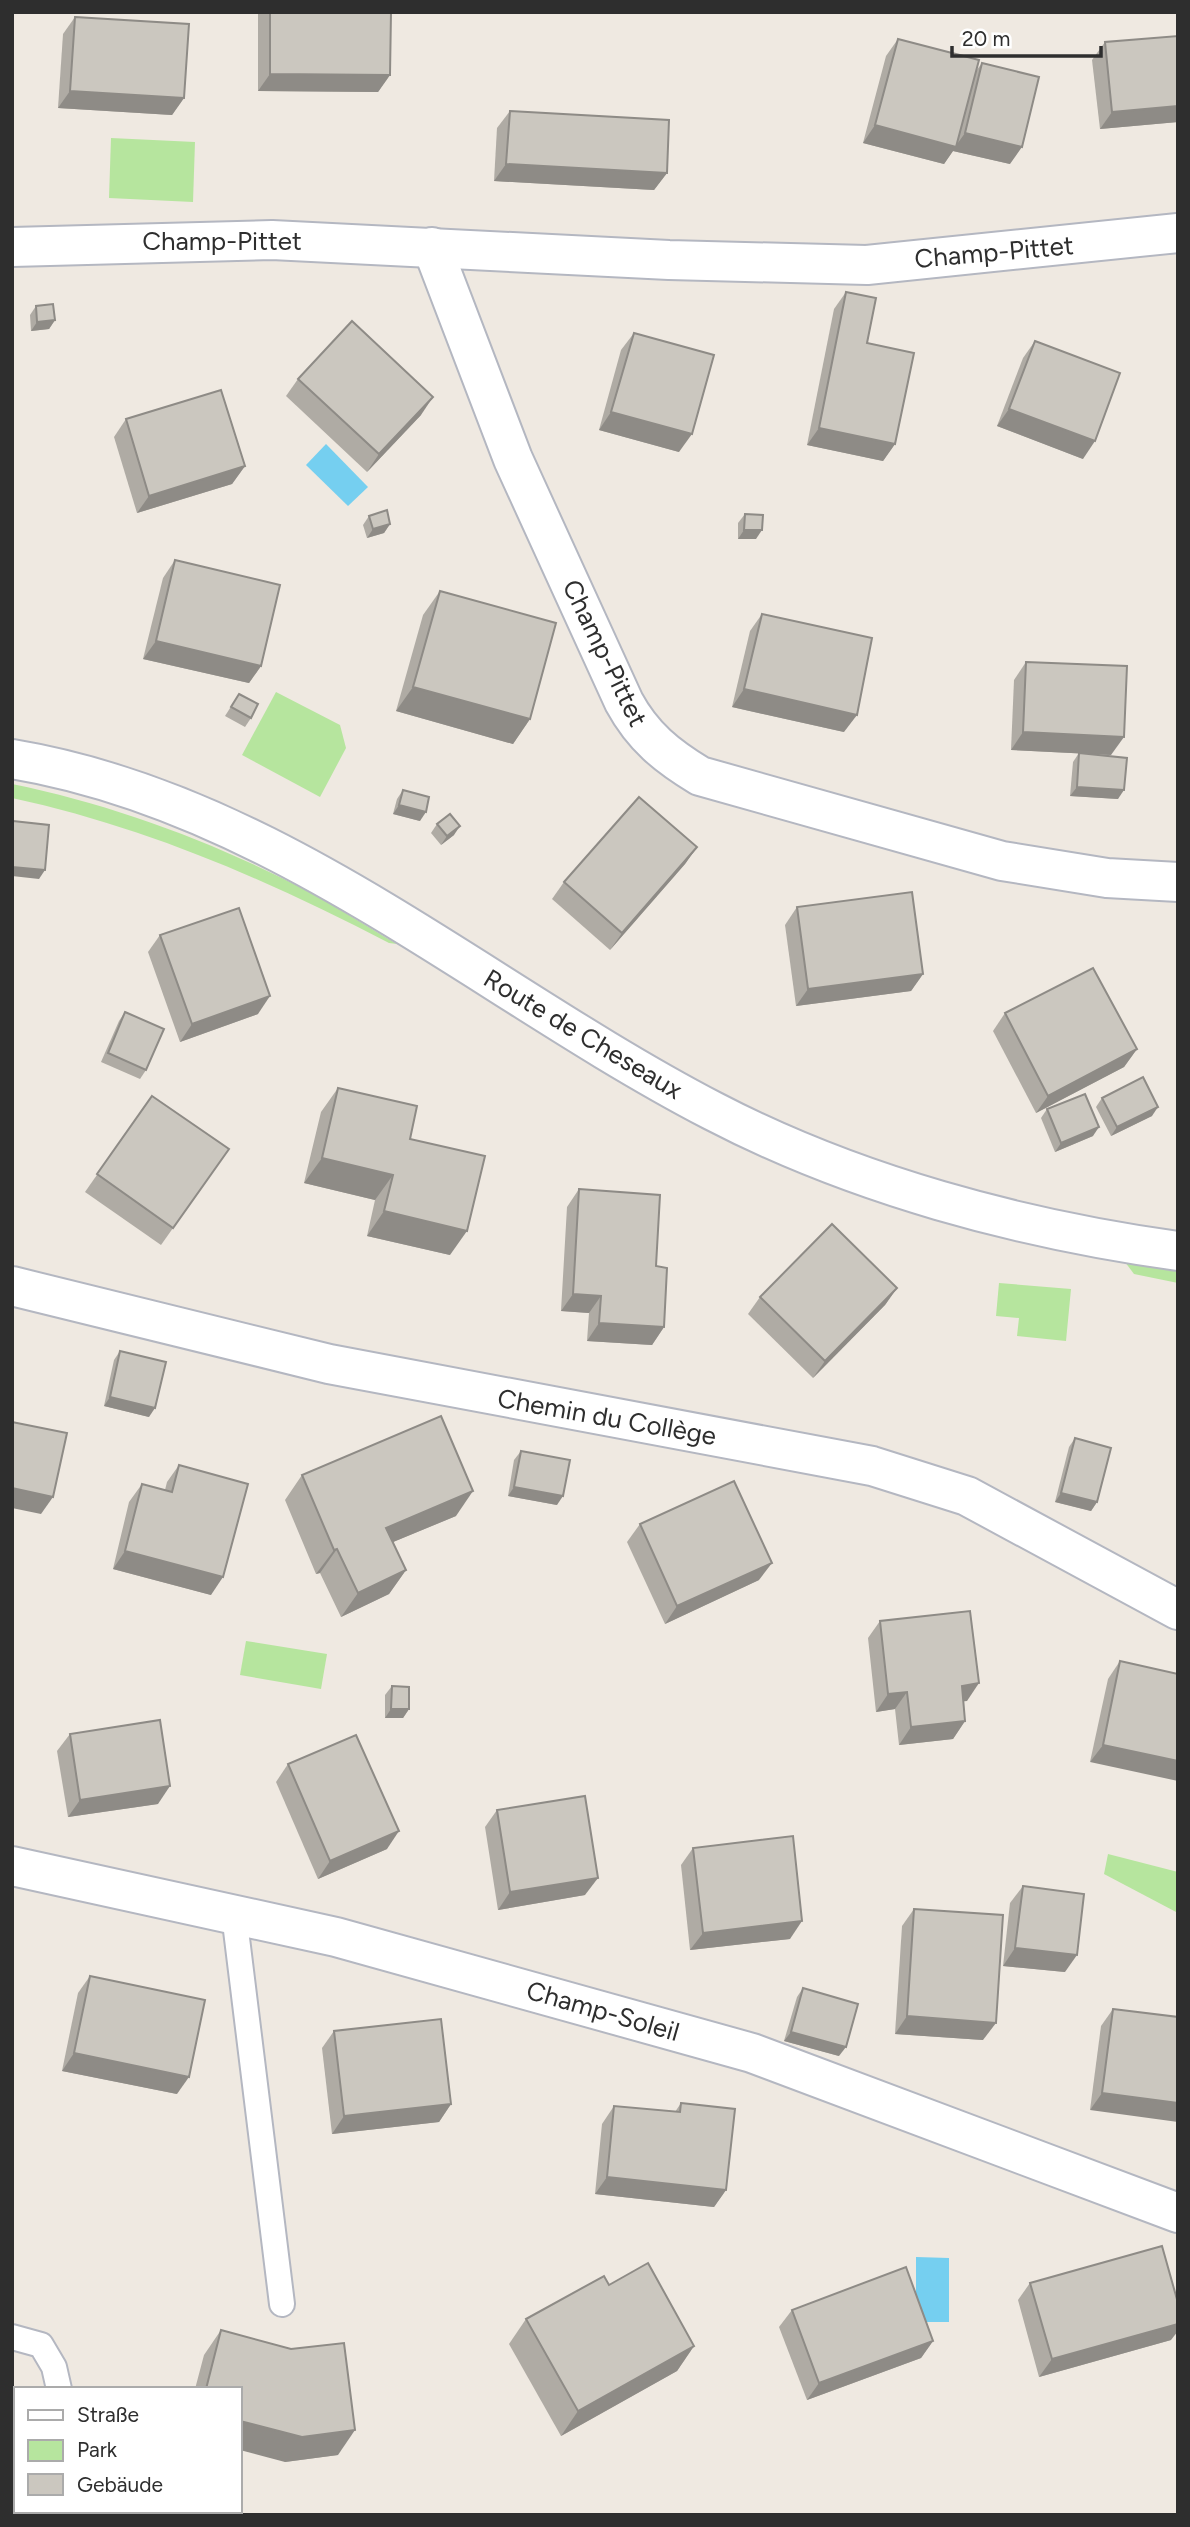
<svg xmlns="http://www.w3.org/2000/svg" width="1190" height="2527" viewBox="0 0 1190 2527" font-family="Figtree,sans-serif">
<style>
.green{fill:#b6e59e}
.water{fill:#75cff0}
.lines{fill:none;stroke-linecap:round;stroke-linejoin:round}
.lane-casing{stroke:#b4b7c1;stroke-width:28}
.street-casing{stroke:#b4b7c1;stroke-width:42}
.secondary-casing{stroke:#b4b7c1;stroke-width:42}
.lane{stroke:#fff;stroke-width:24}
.street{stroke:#fff;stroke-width:38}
.secondary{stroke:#fff;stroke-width:38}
.wall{fill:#afaba4}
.shaded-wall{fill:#8e8b86}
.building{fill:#cbc7bf;stroke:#8e8b86;stroke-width:2}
.labels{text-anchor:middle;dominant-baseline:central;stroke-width:7;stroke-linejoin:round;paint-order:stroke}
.street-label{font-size:26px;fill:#2e2e2e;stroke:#fff}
</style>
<rect width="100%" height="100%" fill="#efe9e1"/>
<!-- green -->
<g class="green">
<path d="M111,138L195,142L193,202L109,198Z"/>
<path d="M276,692L340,725L346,748L320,797L242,755Z"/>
<path d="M12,784C110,804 205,839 294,884C329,902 363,924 397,944L389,943C268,880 146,827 12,798Z"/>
<path d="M1122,1258L1178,1267V1283L1134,1274Z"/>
<path d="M999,1283L1071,1289L1066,1341L1017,1336L1019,1318L996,1316Z"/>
<path d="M246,1641L327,1654L321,1689L240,1675Z"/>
<path d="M1108,1854L1178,1872V1913L1104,1874Z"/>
</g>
<!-- water -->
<g class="water">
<path d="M326,444L368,487L348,506L306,465Z"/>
<path d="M916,2257L949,2258V2322H916Z"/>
</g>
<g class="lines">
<!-- lane casing -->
<g class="lane-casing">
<g id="lane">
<path d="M234,1914L282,2304"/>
<path d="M12,2337L41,2345L54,2367L59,2389"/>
</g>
</g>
<!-- street casing -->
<g class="street-casing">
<g id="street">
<path d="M12,247L272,240L669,260L867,265L1178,233"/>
<path d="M432,247L513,459L624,702C643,737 667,756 700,776L1002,861L1107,878L1178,882"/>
<path d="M12,1286L329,1364L872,1466L967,1496L1178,1610"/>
<path d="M12,1866L336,1937L752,2053L1178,2213"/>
</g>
</g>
<!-- secondary casing -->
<g class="secondary-casing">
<path id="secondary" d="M12,759C276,803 482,991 713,1111C855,1185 1020,1229 1178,1251"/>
</g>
<!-- lane -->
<use href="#lane" class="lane"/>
<!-- street -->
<use href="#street" class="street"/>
<!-- secondary -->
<use href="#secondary" class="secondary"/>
</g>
<!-- wall -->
<g class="wall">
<path d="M258,12H391L390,75L378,92L258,91Z"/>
<path d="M75,17L184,98L172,115L58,108L63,34Z"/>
<path d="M1178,36V122L1100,129L1092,60L1105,42Z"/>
<path d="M898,39L976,71L982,63L1010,164L953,151L944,164L863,143L886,56Z"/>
<path d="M510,111L667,173L654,190L494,181L497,128Z"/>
<path d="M846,292L867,343L895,444L883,461L807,445L834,309Z"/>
<path d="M36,306L55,320L49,329L31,331L30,315Z"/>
<path d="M634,333L679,452L599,430L621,350Z"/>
<path d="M1035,341L1083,459L997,426L1023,358Z"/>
<path d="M298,379L421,415L367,472L286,396Z"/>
<path d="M126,419L245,466L232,484L137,513L114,437Z"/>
<path d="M745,514L756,539H738V523Z"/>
<path d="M369,516L390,524L384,533L367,538L363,525Z"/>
<path d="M175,560L261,666L249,683L143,659L163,578Z"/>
<path d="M440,591L530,719L513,744L396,711L423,615Z"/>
<path d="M762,614L844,732L732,707L750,631Z"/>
<path d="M1026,662L1111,755L1011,750L1014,680Z"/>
<path d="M239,694L251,718L245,727L225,716Z"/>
<path d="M1079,753L1118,799L1070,796L1073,762Z"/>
<path d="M403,790L420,821L393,814L397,799Z"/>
<path d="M437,824L454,835L441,845L431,833Z"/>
<path d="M697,847L685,864L610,950L552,899L564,882Z"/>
<path d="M797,907L923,974L911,991L796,1006L785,925Z"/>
<path d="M160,935L258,1014L180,1042L148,952Z"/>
<path d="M125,1012L146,1070L140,1079L101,1062L119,1021Z"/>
<path d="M1005,1013L1137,1049L1124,1067L1036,1113L993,1031Z"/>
<path d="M338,1088L450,1255L367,1236L375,1200L304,1183L321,1112Z"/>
<path d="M152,1096L229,1149L161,1245L85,1192Z"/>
<path d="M1102,1098L1152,1116L1111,1136L1096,1107Z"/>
<path d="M1047,1109L1093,1136L1055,1152L1041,1118Z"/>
<path d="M579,1189L656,1266L664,1327L652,1345L587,1341L589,1313L561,1311L567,1207Z"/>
<path d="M897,1288L885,1305L813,1378L748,1314L760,1297Z"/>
<path d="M120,1351L149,1417L104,1406L114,1360Z"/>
<path d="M1075,1438L1097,1502L1091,1511L1055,1502L1069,1447Z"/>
<path d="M521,1451L557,1505L508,1496L514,1460Z"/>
<path d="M179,1465L211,1595L113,1569L129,1502L142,1484L165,1490L167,1482Z"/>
<path d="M302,1475L456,1516L393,1542L406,1570L389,1594L341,1617L320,1573L316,1574L285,1500Z"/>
<path d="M640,1524L759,1580L665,1624L627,1542Z"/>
<path d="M880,1621L967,1701H963L965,1721L953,1739L899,1745L895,1709L876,1712L868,1638Z"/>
<path d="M1120,1661L1178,1674L1090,1762L1108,1679Z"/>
<path d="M392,1686L409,1709L403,1718H385V1695Z"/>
<path d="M70,1734L158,1804L68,1817L57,1751Z"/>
<path d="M288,1764L387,1849L318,1879L276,1782Z"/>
<path d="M497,1810L585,1895L498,1910L485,1827Z"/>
<path d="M693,1848L790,1939L690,1950L681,1865Z"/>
<path d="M1023,1886L1065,1972L1003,1966L1010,1903Z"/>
<path d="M914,1909L983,2040L895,2034L902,1926Z"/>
<path d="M90,1976L177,2094L62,2071L78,1993Z"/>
<path d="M803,1988L839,2056L784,2041L797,1997Z"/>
<path d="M1113,2009L1178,2017L1090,2110L1101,2026Z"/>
<path d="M334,2031L451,2104L439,2122L332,2134L322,2048Z"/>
<path d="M681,2103L726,2190L714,2207L595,2194L602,2124L614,2106L675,2112Z"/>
<path d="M1030,2283L1171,2340L1039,2377L1018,2300Z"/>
<path d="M609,2285L694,2346L677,2371L561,2436L509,2344L526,2319Z"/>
<path d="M792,2310L933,2341L921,2358L807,2400L779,2327Z"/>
<path d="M221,2330L338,2455L285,2462L240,2389H195L204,2355Z"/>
</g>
<!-- shaded-wall -->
<g class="shaded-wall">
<path d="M270,74L390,75L378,92L258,91Z"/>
<path d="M70,91L184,98L172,115L58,108Z"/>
<path d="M1178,106V122L1100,129L1112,112Z"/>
<path d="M875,125L955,147L965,133L1022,147L1010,164L953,151L944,164L863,143Z"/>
<path d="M506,164L667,173L654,190L494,181Z"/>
<path d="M55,320L49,329L31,331L37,322Z"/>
<path d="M433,397L421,415L367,472L379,454Z"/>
<path d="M1009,409L1095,441L1083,459L997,426Z"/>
<path d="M611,412L692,434L679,452L599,430Z"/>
<path d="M819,428L895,444L883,461L807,445Z"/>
<path d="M245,466L232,484L137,513L149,496Z"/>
<path d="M390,524L384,533L367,538L373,529Z"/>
<path d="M744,530H762L756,539H738Z"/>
<path d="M156,641L261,666L249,683L143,659Z"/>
<path d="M413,687L530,719L513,744L396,711Z"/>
<path d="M744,689L857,715L844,732L732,707Z"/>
<path d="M1023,732L1124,737L1111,755L1011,750Z"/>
<path d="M1077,787L1124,790L1118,799L1070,796Z"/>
<path d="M399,805L426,812L420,821L393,814Z"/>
<path d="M460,826L454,835L441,845L447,836Z"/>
<path d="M697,847L685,864L610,950L622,933Z"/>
<path d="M12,867L45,870L39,879L12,876Z"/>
<path d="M923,974L911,991L796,1006L808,989Z"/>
<path d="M270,996L258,1014L180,1042L192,1024Z"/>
<path d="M1137,1049L1124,1067L1036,1113L1048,1096Z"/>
<path d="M1158,1107L1152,1116L1111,1136L1117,1127Z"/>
<path d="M1099,1127L1093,1136L1055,1152L1061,1143Z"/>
<path d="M322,1158L393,1175L375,1200L304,1183Z"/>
<path d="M384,1211L467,1231L450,1255L367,1236Z"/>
<path d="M897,1288L885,1305L813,1378L825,1361Z"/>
<path d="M573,1294L601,1296L589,1313L561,1311Z"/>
<path d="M599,1323L664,1327L652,1345L587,1341Z"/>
<path d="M110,1397L155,1408L149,1417L104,1406Z"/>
<path d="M514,1487L563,1496L557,1505L508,1496Z"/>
<path d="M12,1488L53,1497L41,1514L12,1508Z"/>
<path d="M473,1491L456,1516L369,1552L386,1528Z"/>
<path d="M1061,1493L1097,1502L1091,1511L1055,1502Z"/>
<path d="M337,1549L320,1573L316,1574L334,1550Z"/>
<path d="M125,1551L223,1577L211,1595L113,1569Z"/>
<path d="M772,1563L759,1580L665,1624L677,1606Z"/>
<path d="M406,1570L389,1594L341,1617L358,1593Z"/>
<path d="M979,1683L967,1701L949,1703L962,1686Z"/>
<path d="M907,1692L895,1709L876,1712L888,1694Z"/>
<path d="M391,1709H409L403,1718H385Z"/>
<path d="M965,1721L953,1739L899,1745L911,1727Z"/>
<path d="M1103,1745L1178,1761V1781L1090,1762Z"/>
<path d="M170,1786L158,1804L68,1817L80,1800Z"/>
<path d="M399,1831L387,1849L318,1879L330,1861Z"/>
<path d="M598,1878L585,1895L498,1910L510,1892Z"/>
<path d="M802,1921L790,1939L690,1950L703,1933Z"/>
<path d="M1015,1948L1077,1955L1065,1972L1003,1966Z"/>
<path d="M907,2016L996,2023L983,2040L895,2034Z"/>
<path d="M791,2032L846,2047L839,2056L784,2041Z"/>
<path d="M74,2053L189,2077L177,2094L62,2071Z"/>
<path d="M1102,2093L1178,2103V2122L1090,2110Z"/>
<path d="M451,2104L439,2122L332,2134L344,2116Z"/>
<path d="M607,2177L726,2190L714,2207L595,2194Z"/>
<path d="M1178,2324V2331L1171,2340L1039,2377L1052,2359Z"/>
<path d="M933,2341L921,2358L807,2400L819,2383Z"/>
<path d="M694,2346L677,2371L561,2436L578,2411Z"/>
<path d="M240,2421L355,2430L338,2455L285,2462L240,2450Z"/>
</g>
<!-- building -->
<g class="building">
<path d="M270,12H391L390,75L270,74Z"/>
<path d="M75,17L189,24L184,98L70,91Z"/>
<path d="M1178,36V106L1112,112L1105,42Z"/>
<path d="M898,39L979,60L956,147L875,125Z"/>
<path d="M982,63L1039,77L1022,147L965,133Z"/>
<path d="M510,111L669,120L667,173L506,164Z"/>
<path d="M846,292L876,298L867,343L914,353L895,444L819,428Z"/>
<path d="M53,304L55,320L37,322L36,306Z"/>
<path d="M352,321L433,397L379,454L298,379Z"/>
<path d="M634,333L714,355L692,434L611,412Z"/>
<path d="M1035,341L1120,373L1095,441L1009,409Z"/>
<path d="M221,390L245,466L149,496L126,419Z"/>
<path d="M387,510L390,524L373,529L369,516Z"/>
<path d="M745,514L763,515L762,530H744Z"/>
<path d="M175,560L280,585L261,666L156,641Z"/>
<path d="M440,591L556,623L530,719L413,687Z"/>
<path d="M762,614L872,638L857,715L744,689Z"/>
<path d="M1026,662L1127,666L1124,737L1023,732Z"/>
<path d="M239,694L258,704L251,718L231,707Z"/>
<path d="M1079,753L1127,758L1124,790L1077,787Z"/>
<path d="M403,790L429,797L426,812L399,805Z"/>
<path d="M639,797L697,847L622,933L564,882Z"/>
<path d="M450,814L460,826L447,836L437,824Z"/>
<path d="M13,821L49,825L45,870L12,867Z"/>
<path d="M912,892L923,974L808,989L797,907Z"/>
<path d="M239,908L270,996L192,1024L160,935Z"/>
<path d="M1093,968L1137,1049L1048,1096L1005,1013Z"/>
<path d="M125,1012L164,1029L146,1070L108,1053Z"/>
<path d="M1143,1077L1158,1107L1117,1127L1102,1098Z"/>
<path d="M338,1088L417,1106L410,1139L485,1156L467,1231L384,1211L393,1175L322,1158Z"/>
<path d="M1085,1094L1099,1127L1061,1143L1047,1109Z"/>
<path d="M152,1096L229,1149L173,1228L97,1174Z"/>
<path d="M579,1189L660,1195L656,1266L667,1268L664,1327L599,1323L601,1296L573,1294Z"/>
<path d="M832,1224L897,1288L825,1361L760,1297Z"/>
<path d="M120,1351L166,1362L155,1408L110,1397Z"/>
<path d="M441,1416L473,1491L386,1528L406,1570L358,1593L337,1549L334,1550L302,1475Z"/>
<path d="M12,1422L67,1433L53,1497L12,1488Z"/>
<path d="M1075,1438L1111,1448L1097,1502L1061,1493Z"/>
<path d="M521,1451L570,1460L563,1496L514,1487Z"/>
<path d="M179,1465L248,1484L223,1577L125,1551L142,1484L172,1492Z"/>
<path d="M734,1481L772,1563L677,1606L640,1524Z"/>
<path d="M970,1611L979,1683L962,1686L965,1721L911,1727L907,1692L888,1694L880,1621Z"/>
<path d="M1120,1661L1178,1674V1761L1103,1745Z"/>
<path d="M392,1686L409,1687V1709H391Z"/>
<path d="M160,1720L170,1786L80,1800L70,1734Z"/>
<path d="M356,1735L399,1831L330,1861L288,1764Z"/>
<path d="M585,1796L598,1878L510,1892L497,1810Z"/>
<path d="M793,1836L802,1921L703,1933L693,1848Z"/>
<path d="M1023,1886L1084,1894L1077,1955L1015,1948Z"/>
<path d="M914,1909L1003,1915L996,2023L907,2016Z"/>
<path d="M90,1976L205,2000L189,2077L74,2053Z"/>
<path d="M803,1988L858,2004L846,2047L791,2032Z"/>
<path d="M1113,2009L1178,2017V2103L1102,2093Z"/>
<path d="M441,2019L451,2104L344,2116L334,2031Z"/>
<path d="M681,2103L735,2109L726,2190L607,2177L614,2106L680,2112Z"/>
<path d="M1162,2246L1178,2303V2324L1052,2359L1030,2283Z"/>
<path d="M648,2263L694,2346L578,2411L526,2319L604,2276L609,2285Z"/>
<path d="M906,2267L933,2341L819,2383L792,2310Z"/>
<path d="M221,2330L291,2349L344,2343L355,2430L302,2437L240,2421V2389H206Z"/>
<path d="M28,2511H50L56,2515H26Z"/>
</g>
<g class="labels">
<!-- street labels -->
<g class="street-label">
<text x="222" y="241">Champ-Pittet</text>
<text transform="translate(994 252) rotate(-5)">Champ-Pittet</text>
<text transform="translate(605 653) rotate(64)">Champ-Pittet</text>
<text transform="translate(583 1034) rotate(31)">Route de Cheseaux</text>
<text transform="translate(607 1417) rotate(10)">Chemin du Collège</text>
<text transform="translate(603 2011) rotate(16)">Champ-Soleil</text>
</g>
</g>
<!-- border -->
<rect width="1190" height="2527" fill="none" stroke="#2e2e2e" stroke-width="28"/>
<!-- legend -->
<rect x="14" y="2387" width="228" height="126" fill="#ffffff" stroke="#ababab" stroke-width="2"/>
<rect x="28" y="2410" width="35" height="10" fill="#ffffff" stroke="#ababab" stroke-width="2"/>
<text x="77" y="2422" font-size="21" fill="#2e2e2e">Straße</text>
<rect x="28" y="2440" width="35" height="21" fill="#b6e59e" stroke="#ababab" stroke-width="2"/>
<text x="77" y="2457" font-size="21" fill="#2e2e2e">Park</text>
<rect x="28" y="2474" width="35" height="21" fill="#cbc7bf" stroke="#ababab" stroke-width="2"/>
<text x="77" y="2492" font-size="21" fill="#2e2e2e">Gebäude</text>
<!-- scale -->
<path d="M952 46v10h149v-10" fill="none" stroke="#2e2e2e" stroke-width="3.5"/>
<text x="962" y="46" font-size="21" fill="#2e2e2e" stroke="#ffffff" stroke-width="5" paint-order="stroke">20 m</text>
</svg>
